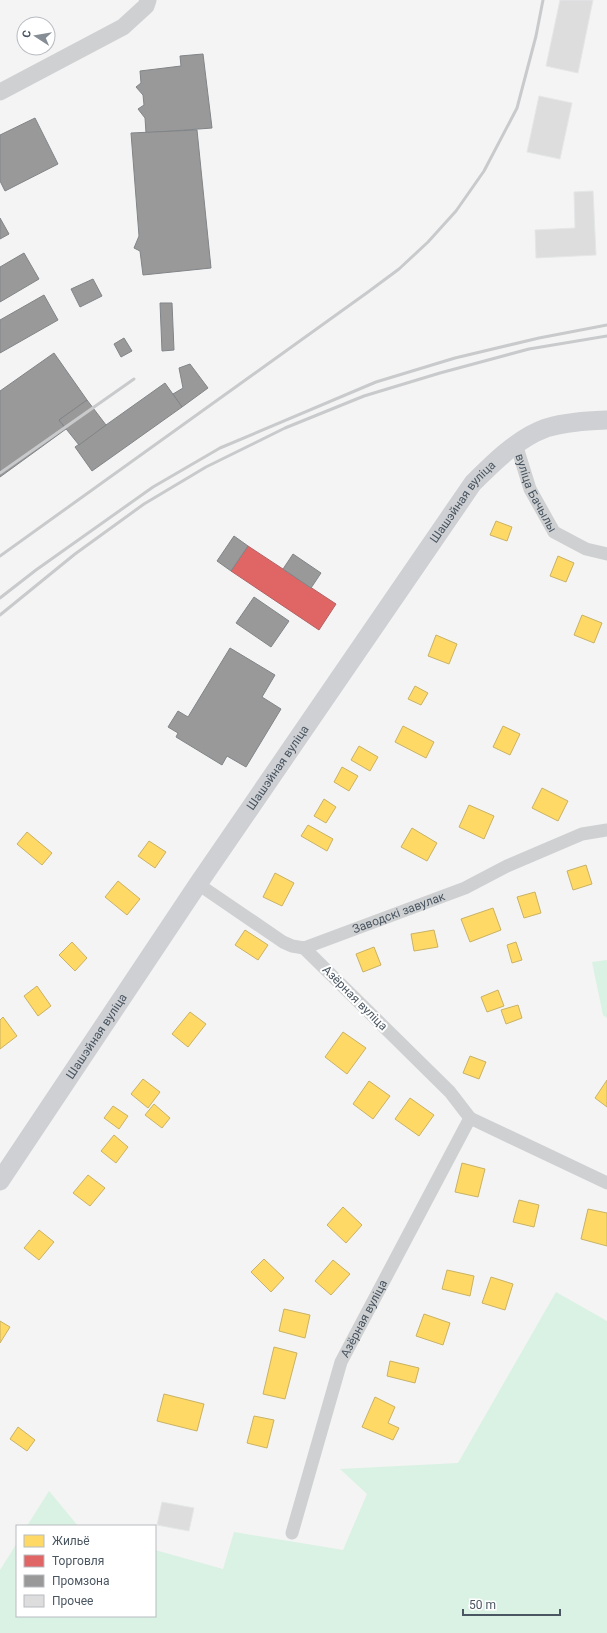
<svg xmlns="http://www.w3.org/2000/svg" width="607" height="1633" viewBox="0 0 607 1633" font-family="Roboto,sans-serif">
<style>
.green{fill:#d9f2e3}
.homes{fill:#ffd966;stroke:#c9b264}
.shops{fill:#e06666;stroke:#b36164}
.industry{fill:#999;stroke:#818588}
.building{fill:#ddddde;stroke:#e5e6e7}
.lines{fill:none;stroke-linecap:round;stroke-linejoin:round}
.minor{stroke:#ced0d2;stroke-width:13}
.tertiary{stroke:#ced0d2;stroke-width:17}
.secondary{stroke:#ced0d4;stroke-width:19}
.rail{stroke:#c9cacc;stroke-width:3}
.labels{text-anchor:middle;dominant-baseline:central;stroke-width:4;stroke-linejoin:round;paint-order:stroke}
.street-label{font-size:12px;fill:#4a5661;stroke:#fff}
</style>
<rect width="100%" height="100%" fill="#f4f4f4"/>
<!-- green -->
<g class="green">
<path d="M607,960V1018L603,1015L592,962Z"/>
<path d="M556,1292L607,1321V1633H0V1570L17,1543V1616H155V1550L223,1569L234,1532L343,1550L367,1494L340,1469L458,1463Z"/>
<path d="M49,1491L78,1526H27Z"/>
</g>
<!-- homes -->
<g class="homes">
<path d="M496,521L512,527L507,541L490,535Z"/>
<path d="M558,556L574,563L566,582L550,576Z"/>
<path d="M582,615L602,623L594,643L574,635Z"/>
<path d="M436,635L457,644L449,664L428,656Z"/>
<path d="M415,686L428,693L421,705L408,699Z"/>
<path d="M403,726L434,742L426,758L395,742Z"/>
<path d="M503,726L520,734L510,755L493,747Z"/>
<path d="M359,746L378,757L370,771L351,760Z"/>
<path d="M342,767L358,776L349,791L334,782Z"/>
<path d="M542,788L568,801L558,821L532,808Z"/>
<path d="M324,799L336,807L326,823L314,816Z"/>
<path d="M469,805L494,816L484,839L459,827Z"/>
<path d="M308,825L333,839L327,851L301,836Z"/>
<path d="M412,828L437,843L427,861L401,847Z"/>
<path d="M27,832L52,853L42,865L17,844Z"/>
<path d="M149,841L166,852L155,868L138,856Z"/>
<path d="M586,865L592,884L573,890L567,871Z"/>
<path d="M275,873L294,883L282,906L263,897Z"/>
<path d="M118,881L140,899L127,915L105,897Z"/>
<path d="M535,892L541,913L524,918L517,897Z"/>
<path d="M493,908L501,930L470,942L461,919Z"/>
<path d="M245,930L268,945L258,960L235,945Z"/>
<path d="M434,930L438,947L414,951L411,934Z"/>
<path d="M72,942L87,958L75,971L59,955Z"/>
<path d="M516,942L522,960L512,963L507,945Z"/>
<path d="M374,947L381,965L363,972L356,954Z"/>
<path d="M37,986L51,1006L38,1016L24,996Z"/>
<path d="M498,990L504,1006L487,1012L481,997Z"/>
<path d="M518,1005L522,1018L506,1024L501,1010Z"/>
<path d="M190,1012L206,1024L188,1047L172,1034Z"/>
<path d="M3,1017L17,1036L0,1049V1020Z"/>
<path d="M343,1032L366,1048L347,1074L325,1057Z"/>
<path d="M470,1056L486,1062L479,1079L463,1073Z"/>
<path d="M143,1079L160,1092L148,1108L131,1094Z"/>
<path d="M607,1080V1107L595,1098Z"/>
<path d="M369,1081L390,1096L373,1119L353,1104Z"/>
<path d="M410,1098L434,1115L419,1136L395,1119Z"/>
<path d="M154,1104L170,1118L162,1128L145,1115Z"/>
<path d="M113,1106L128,1116L119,1129L104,1118Z"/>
<path d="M114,1135L128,1147L116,1163L101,1151Z"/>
<path d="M462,1163L485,1169L478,1197L455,1192Z"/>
<path d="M88,1175L105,1188L90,1206L73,1193Z"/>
<path d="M519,1200L539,1205L534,1227L513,1222Z"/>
<path d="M343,1207L362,1225L346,1243L327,1225Z"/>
<path d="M588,1209L607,1213V1246L581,1239Z"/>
<path d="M39,1230L54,1242L39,1260L24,1248Z"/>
<path d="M264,1259L284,1278L271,1292L251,1272Z"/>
<path d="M333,1260L350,1274L331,1295L315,1281Z"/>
<path d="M447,1270L474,1276L470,1296L442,1289Z"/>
<path d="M491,1277L513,1284L505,1310L482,1303Z"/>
<path d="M284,1309L310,1315L305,1338L279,1331Z"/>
<path d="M424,1314L450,1323L443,1345L416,1336Z"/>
<path d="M0,1321L10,1327L0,1343Z"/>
<path d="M274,1347L297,1353L285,1399L263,1394Z"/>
<path d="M390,1361L419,1368L415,1383L387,1376Z"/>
<path d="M164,1394L204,1404L197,1431L157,1421Z"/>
<path d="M375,1397L395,1407L388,1423L399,1428L393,1440L362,1427Z"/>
<path d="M254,1416L274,1420L267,1448L247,1443Z"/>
<path d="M18,1427L35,1440L27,1451L10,1439Z"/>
</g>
<!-- shops -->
<path class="shops" d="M248,546L336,604L319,630L231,571Z"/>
<!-- industry -->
<g class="industry">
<path d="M203,54L212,128L146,133L145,118L138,109L144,105L143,95L136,87L141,83L140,71L181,66L180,56Z"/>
<path d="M35,118L58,164L5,191L0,181V135Z"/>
<path d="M197,130L211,268L143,275L140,251L134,248L139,236L131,133Z"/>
<path d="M0,218L9,234L0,239Z"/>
<path d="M24,253L39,279L0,302V267Z"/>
<path d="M93,279L102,296L80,307L71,289Z"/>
<path d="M44,295L58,320L0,353V320Z"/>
<path d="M160,303H172L174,350L162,351Z"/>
<path d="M124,338L132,351L121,357L114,344Z"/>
<path d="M54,353L87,400L59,420L66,429L0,477V391Z"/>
<path d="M190,364L208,388L182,407L173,394L183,388L179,368Z"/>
<path d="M165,383L182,407L92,471L75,447Z"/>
<path d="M87,400L106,425L79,445L59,420Z"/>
<path d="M234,536L248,546L231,571L217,561Z"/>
<path d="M293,554L321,573L311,588L283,569Z"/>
<path d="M254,597L289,621L271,647L236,623Z"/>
<path d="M230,648L275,675L262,697L281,709L246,767L227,756L222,765L176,737L178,733L168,727L178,711L188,717Z"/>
</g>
<!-- building -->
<g class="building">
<path d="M560,0H593L578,73L546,66Z"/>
<path d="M539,96L572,103L560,159L527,152Z"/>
<path d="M593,191L596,255L536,258L535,230L575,228L574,192Z"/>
<path d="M162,1502L194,1508L189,1531L157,1525Z"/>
</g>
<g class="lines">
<!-- minor -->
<g class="minor">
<path id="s1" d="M516,444L530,489L554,532L586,549L607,554"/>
<path id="s2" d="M198,884L283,942L292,946L304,948L465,888L507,866L582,834L607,830"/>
<path d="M470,1118L607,1183"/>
<path id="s3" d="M292,1533L341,1362L470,1118L450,1092L304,948"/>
</g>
<!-- tertiary -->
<path class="tertiary" d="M0,92L123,27L146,6L148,0"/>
<!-- secondary -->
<path class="secondary" id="s4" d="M0,1181L198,884L473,483C494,462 518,438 546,428C565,422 587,421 607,420"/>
<!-- rail -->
<g class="rail">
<path d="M0,473L134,379"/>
<path d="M0,556L368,292L399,269L428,242L456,211L484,171L517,108L536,36L543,0"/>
<path d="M0,598L36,570L153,487L220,448L376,382L455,358L539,338L607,325"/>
<path d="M0,615L75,554L144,504L206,467L285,428L364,396L440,373L529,349L607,336"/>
</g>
</g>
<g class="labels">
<!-- street labels -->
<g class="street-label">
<text stroke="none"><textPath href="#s1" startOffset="53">вуліца Бачылы</textPath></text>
<text stroke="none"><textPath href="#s4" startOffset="822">Шашэйная вуліца</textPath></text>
<text stroke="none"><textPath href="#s4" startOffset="498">Шашэйная вуліца</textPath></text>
<text stroke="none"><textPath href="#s2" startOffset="226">Заводскі завулак</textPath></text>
<text transform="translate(355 998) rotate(45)">Азёрная вуліца</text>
<text stroke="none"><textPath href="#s4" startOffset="174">Шашэйная вуліца</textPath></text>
<text stroke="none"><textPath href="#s3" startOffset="227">Азёрная вуліца</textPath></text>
</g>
</g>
<!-- legend -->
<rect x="16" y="1525" width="140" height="92" fill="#ffffff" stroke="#b7bbc0"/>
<rect x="24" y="1535" width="20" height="12" fill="#ffd966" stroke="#b7bbc0"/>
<text x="52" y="1545" font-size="12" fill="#4a5661">Жильё</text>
<rect x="24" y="1555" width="20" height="12" fill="#e06666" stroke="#b7bbc0"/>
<text x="52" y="1565" font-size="12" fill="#4a5661">Торговля</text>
<rect x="24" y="1575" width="20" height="12" fill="#999999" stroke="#b7bbc0"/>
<text x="52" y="1585" font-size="12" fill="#4a5661">Промзона</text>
<rect x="24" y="1595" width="20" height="12" fill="#ddddde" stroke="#b7bbc0"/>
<text x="52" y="1605" font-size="12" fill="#4a5661">Прочее</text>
<!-- north arrow -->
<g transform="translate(36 36) rotate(282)"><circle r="19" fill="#ffffff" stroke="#b7bbc0"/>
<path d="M0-3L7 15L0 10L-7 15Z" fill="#868d94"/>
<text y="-6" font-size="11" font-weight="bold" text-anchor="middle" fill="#4a5661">С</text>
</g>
<!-- scale -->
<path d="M463 1609v6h97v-6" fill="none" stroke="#4a5661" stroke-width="2"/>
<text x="469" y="1609" font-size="12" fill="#4a5661" stroke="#ffffff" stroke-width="3" paint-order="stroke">50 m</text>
</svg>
